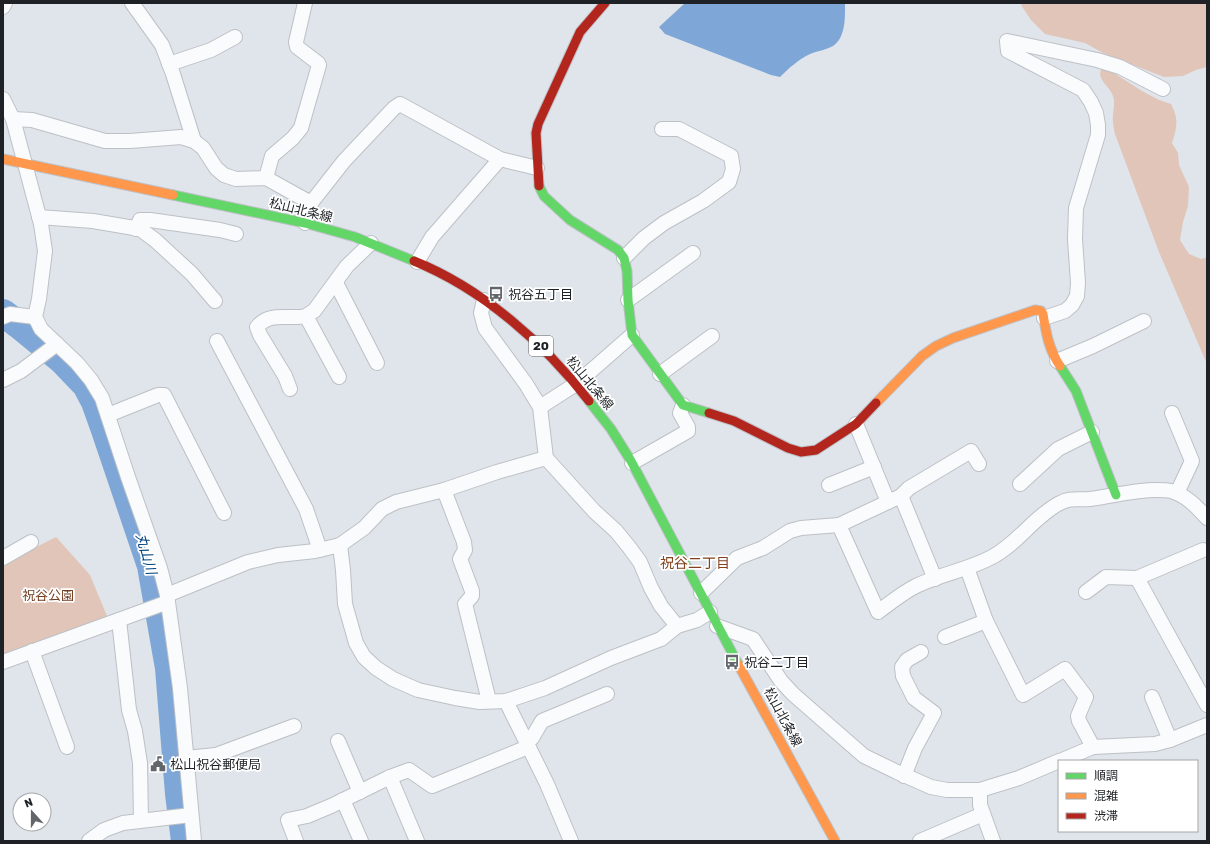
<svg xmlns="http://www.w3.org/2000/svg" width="1210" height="844" viewBox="0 0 1210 844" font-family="Rubik,'Noto Sans JP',sans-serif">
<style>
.green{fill:#e0c5b8}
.water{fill:#7ea7d7}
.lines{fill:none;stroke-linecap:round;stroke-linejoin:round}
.river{stroke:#7ea7d7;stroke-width:28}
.street-casing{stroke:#bdc1c6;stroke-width:16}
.fast-casing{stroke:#bdc1c6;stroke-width:11}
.slow-casing{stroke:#bdc1c6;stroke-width:11}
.jam-casing{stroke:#bdc1c6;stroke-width:11}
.street{stroke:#fafbfc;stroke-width:14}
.fast{stroke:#63d668;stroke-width:9}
.slow{stroke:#ff974d;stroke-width:9}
.jam{stroke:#b3261e;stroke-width:9}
.labels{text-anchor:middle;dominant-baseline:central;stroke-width:3.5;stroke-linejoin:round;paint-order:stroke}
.shield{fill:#fff;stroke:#626466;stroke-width:1}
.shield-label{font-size:12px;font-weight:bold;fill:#1e2125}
.street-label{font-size:13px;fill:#1e2125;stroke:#fff}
.poi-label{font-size:13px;fill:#1e2125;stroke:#fff;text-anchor:start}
.park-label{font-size:13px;fill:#723c1e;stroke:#fff}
.water-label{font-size:14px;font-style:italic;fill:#00427d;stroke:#fff}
.neighbourhood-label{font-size:14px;fill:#83431f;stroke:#fff}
</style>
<rect width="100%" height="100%" fill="#e0e5eb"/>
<!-- green -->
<g class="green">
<path d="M1022,3H1207V67L1196,70L1183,76L1164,77L1103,53L1085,43L1045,34L1031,20L1021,5Z"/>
<path d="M1102,68H1106L1142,91L1159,100L1171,104C1179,119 1177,127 1172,143L1178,153L1179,165L1189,187L1188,206L1183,222L1180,240L1189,254L1201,259L1207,257V364L1159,252L1115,134C1114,130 1113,125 1113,121C1112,112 1116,105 1113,96C1110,86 1095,79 1102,68Z"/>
<path d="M56,537L90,575L109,621L3,659V564Z"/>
</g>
<!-- water -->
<path class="water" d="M685,3H845C845,17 846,37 833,46C826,50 817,51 810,54C798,60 789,68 780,77L771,75L665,34L659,27Z"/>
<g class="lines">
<!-- river -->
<path class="river" d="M3,313L19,325L63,361L86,385L95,402L105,430L151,566L169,668L179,794L185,841"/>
<!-- street casing -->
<g class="street-casing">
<g id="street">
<path d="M132,3L162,45L173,74L194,141"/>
<path d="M3,7L5,3"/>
<path d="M169,64L211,50L235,37"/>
<path d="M3,99L13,119L41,224L45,251L39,299L35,317L41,329L77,363L91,380L102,398L128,477L160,568L167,595L180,688L194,841"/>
<path d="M13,119L32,120L105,141H130L181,137L194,141L203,148L216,168L224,175L236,179L266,178L311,203L305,223"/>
<path d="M266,178L272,156L293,138L301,128L319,65L318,63L297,47L296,42L305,3"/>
<path d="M311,203L344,161L394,108L400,104L500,159L537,168"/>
<path d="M39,217L93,221L140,229L155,240L192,274L215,301"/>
<path d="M136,229L140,220H150L220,230L236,234"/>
<path d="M624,258L644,238L664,223L703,201L729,182L733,169L731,156L679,129H662"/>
<path d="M417,262L432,237L500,159"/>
<path d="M336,283L377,363"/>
<path d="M484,300L481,313L485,328L526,384L540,407L546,458L594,511L616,531L629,547L640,562L651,588L661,606L677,626L697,620L710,612"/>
<path d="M628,300L693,253"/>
<path d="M306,316L339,377"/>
<path d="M3,317L10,314L35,317"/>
<path d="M1044,318L1065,311L1072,305L1077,296L1078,283L1075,239L1076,208L1098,135V125L1096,113L1091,102L1083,90L1008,51L1007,41L1097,60L1120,67L1163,89"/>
<path d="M217,341L306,509L320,550"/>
<path d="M1057,361L1093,346L1144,321"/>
<path d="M660,374L712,336"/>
<path d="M3,380L21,371L57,344"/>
<path d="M290,389L285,376L260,335L257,327C270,311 288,320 306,316C308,315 311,312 314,311L347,266L371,243"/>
<path d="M540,407L576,384L632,335"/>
<path d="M1172,413L1192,461L1177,493"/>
<path d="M108,415L158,395H164L224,513"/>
<path d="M856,424L888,502L901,496L909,488L971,451L979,464"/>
<path d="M632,463L688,431V427L680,413L683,405"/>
<path d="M1020,484L1058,449L1092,432"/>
<path d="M829,485L874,467"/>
<path d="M444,490L464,542L465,550L460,559L472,591V596L465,604L489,701"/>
<path d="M901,496L935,579"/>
<path d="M839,525L878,612C890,603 902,593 916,586C940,574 968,570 992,557C1017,544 1033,518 1058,504C1070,497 1078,500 1090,499C1113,496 1134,490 1156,490C1161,490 1167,490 1171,491C1186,495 1197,507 1207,518"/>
<path d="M340,545L343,570L345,604L356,643L364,657L376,668L393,679L418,690L455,698L480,702L506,701L545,688L611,658L661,639L677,626"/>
<path d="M1203,550L1137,578L1207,705"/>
<path d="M3,558L31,542"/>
<path d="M967,568L986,621L1023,695L1065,669L1086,697L1078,716L1079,721L1093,747"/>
<path d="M1086,592L1106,577L1137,578"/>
<path d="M701,593L737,558L763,548L790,531L801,528L839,525L888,502"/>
<path d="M167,595L248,562L278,555L315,551L340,545L364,528L382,509L396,502L444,490L497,472L546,458"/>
<path d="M119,620L129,710L135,731L140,763L141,820"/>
<path d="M717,626L753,639L781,681L793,694L864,756L897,772L931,787L947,790H980V805L993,841"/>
<path d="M945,637L986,621"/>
<path d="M32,651L67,747"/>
<path d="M3,662L168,602"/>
<path d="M1152,697L1170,740"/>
<path d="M506,701L547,784L571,841"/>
<path d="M338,741L360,792"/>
<path d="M526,742L532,738L542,721L607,694"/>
<path d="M186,758L216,755L294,726"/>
<path d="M1060,761L1093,747L1155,744L1170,740L1207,725"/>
<path d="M904,776L915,748L934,713L914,698L903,676L902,667L907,660L921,652"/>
<path d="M390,777L417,841"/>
<path d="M980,790L1019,778L1059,761"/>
<path d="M343,800L361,841"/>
<path d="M89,841L104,830L123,823L191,815"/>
<path d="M296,841L288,820L307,816L331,806L390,777L409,770L432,786L528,747"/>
<path d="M920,841L983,814"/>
</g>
</g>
<!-- fast casing -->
<g class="fast-casing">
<g id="fast">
<path d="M539,186L544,196L570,220L618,250L624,258L627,271L628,300L632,335L683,405L709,413"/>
<path d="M173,195L305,223L355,237L414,261"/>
<path d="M1060,366L1076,391L1116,495"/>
<path d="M589,401L611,429L631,461L738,664"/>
</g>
</g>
<!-- slow casing -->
<g class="slow-casing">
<g id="slow">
<path d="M3,159L173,195"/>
<path d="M876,403L922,356L936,346L953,338L1035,310L1041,311L1043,314C1046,333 1049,350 1060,366"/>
<path d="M738,664L835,841"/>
</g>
</g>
<!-- jam casing -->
<g class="jam-casing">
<g id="jam">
<path d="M539,186L536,133L538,124L580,32L605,3"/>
<path d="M414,261C483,289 544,343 589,401"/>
<path d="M709,413L734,421L788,448L801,452L816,450L856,424L876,403"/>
</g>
</g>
<!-- street -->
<use href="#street" class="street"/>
<!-- fast -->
<use href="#fast" class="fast"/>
<!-- slow -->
<use href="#slow" class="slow"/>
<!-- jam -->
<use href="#jam" class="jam"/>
</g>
<!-- icons -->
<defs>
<g id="bus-bare" transform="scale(1.2)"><path d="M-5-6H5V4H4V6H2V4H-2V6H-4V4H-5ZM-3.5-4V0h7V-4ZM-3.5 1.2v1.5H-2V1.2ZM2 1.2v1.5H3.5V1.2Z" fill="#62666a" stroke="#fff" stroke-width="2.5" paint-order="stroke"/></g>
<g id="civic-bare" transform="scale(1.2)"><path d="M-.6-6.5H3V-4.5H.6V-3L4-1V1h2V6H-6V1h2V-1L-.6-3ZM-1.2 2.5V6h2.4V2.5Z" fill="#62666a" stroke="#fff" stroke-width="2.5" paint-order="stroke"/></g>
</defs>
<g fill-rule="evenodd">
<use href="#bus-bare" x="496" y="294"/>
<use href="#bus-bare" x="732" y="662"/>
<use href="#civic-bare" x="158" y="764"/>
</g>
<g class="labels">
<!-- shield labels -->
<rect class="shield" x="529" y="336" width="24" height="20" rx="3"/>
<g class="shield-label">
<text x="541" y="346">20</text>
</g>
<!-- street labels -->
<g class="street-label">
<text transform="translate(301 210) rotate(14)">松山北条線</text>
<text transform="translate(590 383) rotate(50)">松山北条線</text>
<text transform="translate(783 717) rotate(62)">松山北条線</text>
</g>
<!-- poi labels -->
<g class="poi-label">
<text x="508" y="294">祝谷五丁目</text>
<text x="744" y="662">祝谷二丁目</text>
<text x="170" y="764">松山祝谷郵便局</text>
</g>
<!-- park labels -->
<g class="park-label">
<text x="48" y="595">祝谷公園</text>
</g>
<!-- water labels -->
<g class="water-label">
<text transform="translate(146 554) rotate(74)">丸山川</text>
</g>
<!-- neighbourhood labels -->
<g class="neighbourhood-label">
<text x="695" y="563">祝谷二丁目</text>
</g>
</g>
<!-- border -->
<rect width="1210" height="844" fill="none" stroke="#1e2125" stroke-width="8"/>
<!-- legend -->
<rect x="1058" y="760" width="140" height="72" fill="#ffffff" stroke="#a5a6a8"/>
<rect x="1066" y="773" width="20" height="6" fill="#63d668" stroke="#a5a6a8"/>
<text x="1094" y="780" font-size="12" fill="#1e2125">順調</text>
<rect x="1066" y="793" width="20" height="6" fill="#ff974d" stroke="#a5a6a8"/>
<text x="1094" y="800" font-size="12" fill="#1e2125">混雑</text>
<rect x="1066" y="813" width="20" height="6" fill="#b3261e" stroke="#a5a6a8"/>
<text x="1094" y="820" font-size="12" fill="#1e2125">渋滞</text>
<!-- north arrow -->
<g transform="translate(32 812) rotate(339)"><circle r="19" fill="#ffffff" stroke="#a5a6a8"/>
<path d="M0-3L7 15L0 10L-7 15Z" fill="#62666a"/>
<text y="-6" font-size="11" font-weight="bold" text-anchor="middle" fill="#1e2125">N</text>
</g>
</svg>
